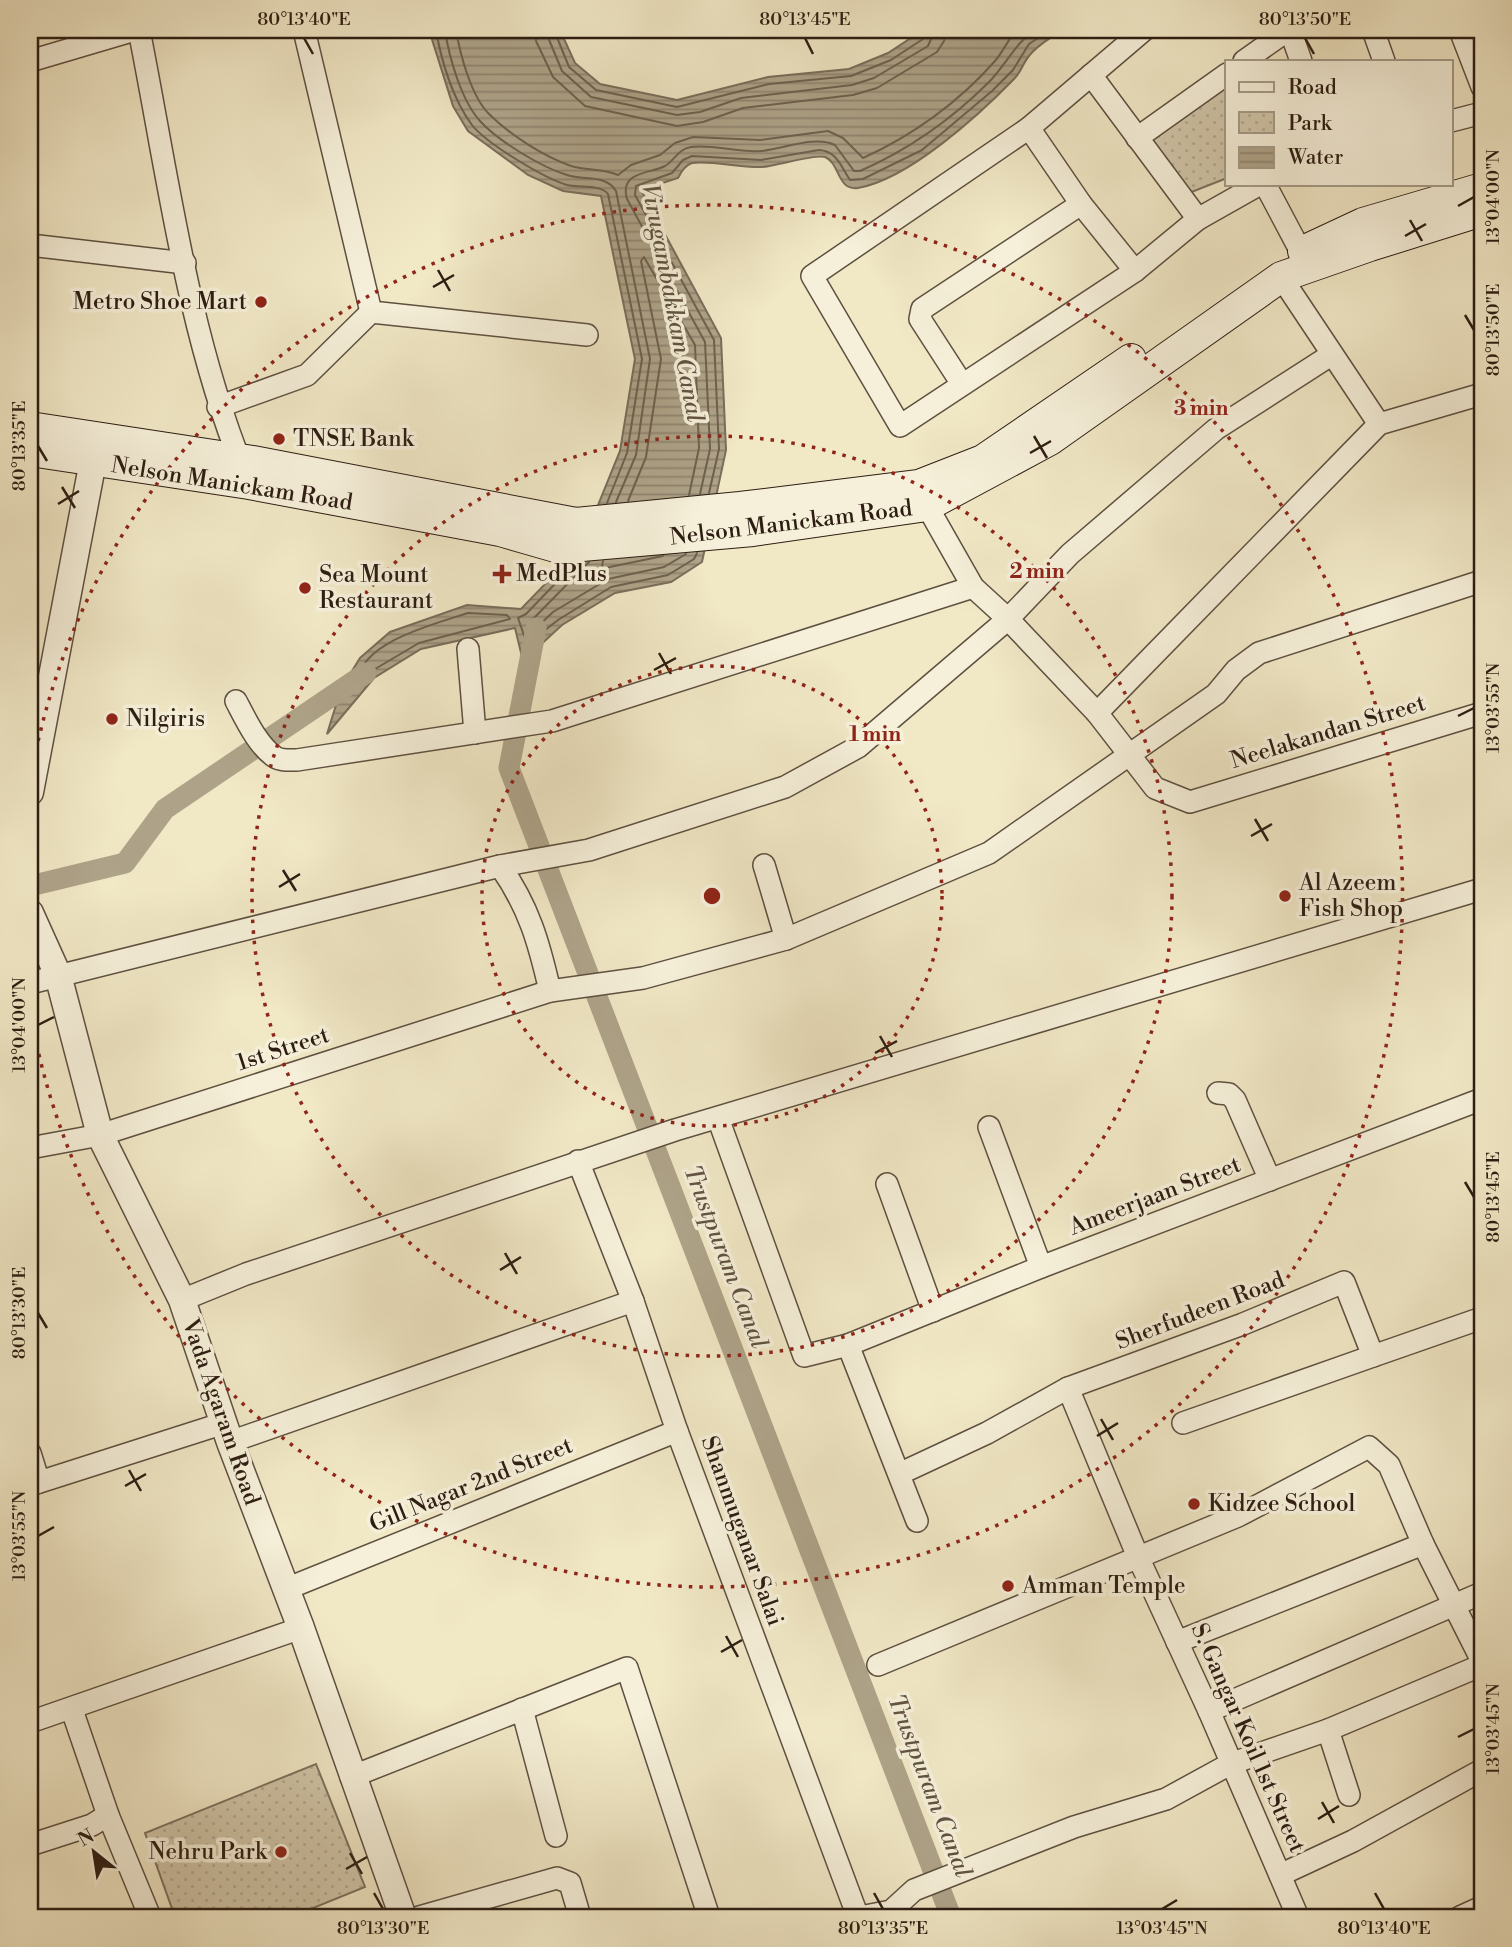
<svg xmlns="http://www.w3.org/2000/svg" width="1512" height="1947" viewBox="0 0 1512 1947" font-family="'Libre Bodoni',serif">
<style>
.park{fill:url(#park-dots);stroke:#7e715e;stroke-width:2}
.water{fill:url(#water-rules);stroke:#7a6d5a;stroke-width:2}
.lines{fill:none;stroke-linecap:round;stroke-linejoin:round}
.shore{stroke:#6e604e;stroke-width:2}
.canal{stroke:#aea389;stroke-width:21}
.minor-casing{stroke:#5e5040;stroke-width:24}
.tertiary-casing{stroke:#5e5040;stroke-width:29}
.secondary-casing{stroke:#2d1d13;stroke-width:32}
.minor{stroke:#f6f0da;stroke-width:21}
.tertiary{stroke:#f6f0da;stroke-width:26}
.secondary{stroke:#f6f0da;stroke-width:30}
.ticks{fill:none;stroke:#2d1d13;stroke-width:2.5}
.ring{fill:none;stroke:#8f2418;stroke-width:3.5;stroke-dasharray:3.5 7}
.poi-dot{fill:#8f2418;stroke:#f6f0da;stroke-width:2.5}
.labels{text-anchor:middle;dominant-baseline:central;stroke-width:7;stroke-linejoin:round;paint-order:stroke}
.poi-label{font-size:23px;fill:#2d1d13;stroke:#f6f0da;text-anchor:start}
.street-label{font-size:23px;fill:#2d1d13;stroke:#f6f0da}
.water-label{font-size:24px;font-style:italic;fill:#615342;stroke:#f6f0da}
.centre{fill:#8f2418;stroke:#f6f0da;stroke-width:3.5}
.ring-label{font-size:21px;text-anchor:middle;font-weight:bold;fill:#8f2418;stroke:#f6f0da;stroke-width:7;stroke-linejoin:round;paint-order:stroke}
.neatline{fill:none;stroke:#2d1d13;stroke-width:2.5}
.ticks-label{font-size:18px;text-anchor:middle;fill:#2d1d13}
</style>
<defs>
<pattern id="park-dots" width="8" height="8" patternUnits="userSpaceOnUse" patternTransform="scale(1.75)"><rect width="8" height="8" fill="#d0c5a8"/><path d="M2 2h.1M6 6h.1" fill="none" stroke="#b3a990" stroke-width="1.8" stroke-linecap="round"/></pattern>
<pattern id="water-rules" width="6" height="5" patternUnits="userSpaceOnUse" patternTransform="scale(1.75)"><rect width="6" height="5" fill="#aea389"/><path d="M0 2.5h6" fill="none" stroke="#8e846f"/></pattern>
</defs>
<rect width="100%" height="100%" fill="#f1e8c6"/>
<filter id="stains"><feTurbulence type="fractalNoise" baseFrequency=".00286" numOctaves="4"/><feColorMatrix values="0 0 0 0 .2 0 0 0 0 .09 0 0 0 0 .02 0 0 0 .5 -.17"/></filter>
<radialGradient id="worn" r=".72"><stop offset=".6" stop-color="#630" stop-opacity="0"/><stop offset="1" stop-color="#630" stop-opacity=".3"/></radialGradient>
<!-- park -->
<g class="park">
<path d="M1227,78V178L1189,193L1147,132Z"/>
<path d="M316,1764L365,1887L291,1917H175L145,1833Z"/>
</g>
<!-- water -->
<path class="water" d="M429,30H560L575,63L600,84L677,100L768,77L849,69L888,53L923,30H1062C1051,38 1037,45 1029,56C1023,63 1021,72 1014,79C979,115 909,179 858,188C837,191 840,163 825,157C814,154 776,166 762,167C740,168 711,160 692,163C685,165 681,172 678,178L641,190L721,338L726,450L702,562L671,582L615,593L562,625L523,661L515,628L421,649L374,678L327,734L341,689L360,658L390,632L467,605L521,609L581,547L620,451L635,359L601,196L563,191L528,175L468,131L453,106Z"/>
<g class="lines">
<!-- shore -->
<g class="shore">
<path d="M436,30C441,60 453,100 472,125C487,144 544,178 567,185C580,188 600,184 608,194L642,359L627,453L607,503"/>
<path d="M445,30C449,57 461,100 480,121C498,141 541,167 567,175C584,181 606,174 616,191L650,359L636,455L616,502"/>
<path d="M456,30C460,54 471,96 489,114C510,135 543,156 571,166C587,171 603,168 618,175L631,165L660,155L675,143L693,137L760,140L828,131L843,138L863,158C912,136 959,102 995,61C1003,52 1008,39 1017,30"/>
<path d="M535,30L536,41L553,77L585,106L677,126L703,122L743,108L853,95L877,88L937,52L944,41L946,30"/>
<path d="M545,30L562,71L591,97L677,115L700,112L741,98L852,85L874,78L928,46L935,30"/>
<path d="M554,30L569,67L596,90L677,107L769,84L851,76L891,60L923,39L927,30"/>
<path d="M709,493L719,449L714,340L635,195L636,186L672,173L683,160L692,156L761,160L819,150C837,151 841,167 850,180L863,179L922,150L992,91L1013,70L1029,44L1050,30"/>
<path d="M700,494L710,449L705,342L627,199C619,171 650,174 665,166C675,160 678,149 691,147C713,144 738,153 761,151C783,149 815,135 835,145L854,171H860C908,150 951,120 989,82C1006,65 1015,43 1035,30"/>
<path d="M628,501L646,457L661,359L641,261L644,257L695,345L699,448L689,495"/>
<path d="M603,561L602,566L605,568L663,556"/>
<path d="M589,562L531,621L532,628H536L553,612L608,579L664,567L686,554"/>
<path d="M575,563L526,614L518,618L527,644L558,620L611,587L668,575L694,559L697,553"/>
<path d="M468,613L507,615L510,619L419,643L370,672L362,682L357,681C363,641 435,624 468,613Z"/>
</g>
<!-- canal -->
<g class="canal">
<path d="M536,628L509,768L951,1917"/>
<path d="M30,886L125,863L165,809L366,673"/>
</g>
<!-- minor casing -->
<g class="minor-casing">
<g id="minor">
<path d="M139,30C168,176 187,330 243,469"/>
<path d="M304,30L371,312L587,335"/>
<path d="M1144,30L1029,128L812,276L900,426L1135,271L1198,219L1260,184"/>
<path d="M1290,30L1301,61"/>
<path d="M1373,30L1384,61"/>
<path d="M1460,30L1482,87"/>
<path d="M30,61L135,30"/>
<path d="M1244,61L1288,30"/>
<path d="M1091,75L1198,219"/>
<path d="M1451,121L1482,113"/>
<path d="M1029,128L1081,204L1135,271"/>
<path d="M1137,138L1227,74"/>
<path d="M1265,184L1301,252"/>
<path d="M30,245L185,263"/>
<path d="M1281,277L1379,424"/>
<path d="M962,384L920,319L922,309L1081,204"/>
<path d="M218,407L307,375L371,312"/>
<path d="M927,506L973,587L1008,619L1097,713L1155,788L1190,802L1482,713"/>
<path d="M468,649L475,733"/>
<path d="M236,701C245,718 258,746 275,757C281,761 290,760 297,760L552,721L973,587"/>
<path d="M1097,713L1379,424L1482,394"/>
<path d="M764,865L786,939"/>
<path d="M500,866C529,907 539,943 550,991"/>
<path d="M30,983L500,866L589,850L785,787L858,747L1008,619L1070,554L1216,429L1331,355"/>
<path d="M1218,1093L1229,1094L1235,1100L1270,1180"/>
<path d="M718,1118L804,1356L848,1345L1041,1267L1482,1099"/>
<path d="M989,1127L1041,1267"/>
<path d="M30,1148L100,1135L550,991L643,978L786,939L989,853L1216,694L1236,670L1259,653L1482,581"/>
<path d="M578,1161L633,1301L677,1431L858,1917"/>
<path d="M887,1184L933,1311"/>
<path d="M182,1300L246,1274L675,1130L1482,889"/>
<path d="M848,1345L917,1521"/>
<path d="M1068,1388L1138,1557L1209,1711L1298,1917"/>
<path d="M1183,1423L1373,1356"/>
<path d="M230,1442L633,1301"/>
<path d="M30,1453L39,1482"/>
<path d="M899,1474L987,1433L1068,1388L1243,1324L1344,1282L1373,1356L1482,1318"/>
<path d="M30,1485L224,1423"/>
<path d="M286,1589L677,1431"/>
<path d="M1177,1642L1423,1544"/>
<path d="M878,1665L1238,1516L1369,1447L1389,1465L1423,1544L1482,1661"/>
<path d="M522,1709L556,1836"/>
<path d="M72,1710L108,1815L150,1917"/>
<path d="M1209,1711L1482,1593"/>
<path d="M30,1722L301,1628"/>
<path d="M1328,1730L1482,1665"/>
<path d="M351,1777L627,1668L709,1917"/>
<path d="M30,1845L92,1825L108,1815"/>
<path d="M1280,1875L1353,1841L1482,1770"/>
<path d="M419,1917L557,1878L570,1883L580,1917"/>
<path d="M860,1917L891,1911L914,1890L1074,1827L1166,1799L1230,1764L1328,1730L1349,1795"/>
<path d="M1460,1917L1482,1907"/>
</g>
</g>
<!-- tertiary casing -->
<g class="tertiary-casing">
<g id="tertiary">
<path d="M30,792L97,440"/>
<path d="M30,913L58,975L100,1135L182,1300L230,1442L301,1628L403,1917"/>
</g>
</g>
<!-- secondary casing -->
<g class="secondary-casing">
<g id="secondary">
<path d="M1303,251L1363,223L1482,188"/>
<path d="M30,427L253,461L576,523L740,507L919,485L983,460L1131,359"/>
<path d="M30,451L249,484L500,531L559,548L753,531L927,506L1050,440L1281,277L1370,246L1482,211"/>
</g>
</g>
<!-- minor -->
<use href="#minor" class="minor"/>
<!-- tertiary -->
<use href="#tertiary" class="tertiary"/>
<!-- secondary -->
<use href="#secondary" class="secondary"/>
</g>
<!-- ticks -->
<path class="ticks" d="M304,38L313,54M805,38L813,54M1305,38L1314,54M1458,206L1474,197M1410,220L1422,241M1405,236L1426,224M438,270L450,291M433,287L454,275M1465,315L1474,330M1034,436L1047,458M38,446L47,461M1030,453L1051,441M62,487L75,508M58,504L79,491M659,653L671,674M654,670L676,658M1458,716L1474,708M1255,819L1268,841M1251,836L1272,824M283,870L296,891M279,887L300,874M38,1025L54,1017M880,1036L892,1057M875,1053L897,1041M1465,1182L1474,1197M505,1253L517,1274M500,1270L521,1257M38,1313L47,1328M1101,1419L1113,1440M1097,1436L1118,1423M129,1470L141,1491M125,1486L146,1474M38,1536L54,1527M726,1636L738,1657M721,1652L742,1640M1458,1737L1474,1729M1322,1802L1334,1823M1318,1819L1339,1806M350,1853L362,1874M346,1869L367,1857M374,1893L383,1909M874,1893L883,1909M1375,1893L1384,1909M1162,1909L1177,1900"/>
<!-- distance rings -->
<g class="ring">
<circle cx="712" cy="896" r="230"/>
<circle cx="712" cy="896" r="460"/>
<path d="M30 782A691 691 0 1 1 30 1010"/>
</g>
<!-- markers -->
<g class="poi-dot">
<circle cx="261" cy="302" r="7"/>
<circle cx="279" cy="439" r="7"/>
<path d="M498.5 563.5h7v7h7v7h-7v7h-7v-7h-7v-7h7z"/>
<circle cx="305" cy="588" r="7"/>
<circle cx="112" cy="719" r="7"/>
<circle cx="1285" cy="896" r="7"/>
<circle cx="1194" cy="1504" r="7"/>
<circle cx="1008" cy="1586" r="7"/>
<circle cx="281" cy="1852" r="7"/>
</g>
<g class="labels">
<!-- poi labels -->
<g class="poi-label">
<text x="247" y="302" text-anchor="end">Metro Shoe Mart</text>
<text x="293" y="439">TNSE Bank</text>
<text x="516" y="574">MedPlus</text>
<text x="319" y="575">Sea Mount<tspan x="319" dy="26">Restaurant</tspan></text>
<text x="126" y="719">Nilgiris</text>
<text x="1299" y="883">Al Azeem<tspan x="1299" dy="26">Fish Shop</tspan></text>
<text x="1208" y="1504">Kidzee School</text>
<text x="1022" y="1586">Amman Temple</text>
<text x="267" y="1852" text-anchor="end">Nehru Park</text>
</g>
<!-- street labels -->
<g class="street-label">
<text transform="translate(232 484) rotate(9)">Nelson Manickam Road</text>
<text transform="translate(791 523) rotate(-7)">Nelson Manickam Road</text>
<text transform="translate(1328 732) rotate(-17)">Neelakandan Street</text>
<text transform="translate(283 1049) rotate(-18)">1st Street</text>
<text transform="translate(1155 1196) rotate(-21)">Ameerjaan Street</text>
<text transform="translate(1200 1311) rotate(-21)">Sherfudeen Road</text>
<text transform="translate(221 1412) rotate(71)">Vada Agaram Road</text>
<text transform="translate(471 1485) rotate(-22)">Gill Nagar 2nd Street</text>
<text transform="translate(742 1531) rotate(70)">Shanmuganar Salai</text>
<text transform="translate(1248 1738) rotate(66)">S. Gangar Koil 1st Street</text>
</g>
<!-- water labels -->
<g class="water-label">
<text transform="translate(672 303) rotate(79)">Virugambakkam Canal</text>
<text transform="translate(725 1257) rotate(69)">Trustpuram Canal</text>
<text transform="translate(929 1786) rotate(69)">Trustpuram Canal</text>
</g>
</g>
<circle cx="712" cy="896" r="10" class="centre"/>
<g class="ring-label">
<text x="1201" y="415">3 min</text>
<text x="1037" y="578">2 min</text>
<text x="875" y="741">1 min</text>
</g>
<!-- margin -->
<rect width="1512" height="1947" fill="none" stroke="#f1e8c6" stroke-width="77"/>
<!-- legend -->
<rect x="1225" y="60" width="228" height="126" fill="#f6f0da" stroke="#a69c8a" stroke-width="2"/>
<rect x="1239" y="82" width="35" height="10" fill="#f6f0da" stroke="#a69c8a" stroke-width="2"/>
<text x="1288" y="94" font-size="21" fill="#2d1d13">Road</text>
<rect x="1239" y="112" width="35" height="21" fill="url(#park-dots)" stroke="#a69c8a" stroke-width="2"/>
<text x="1288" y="130" font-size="21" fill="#2d1d13">Park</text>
<rect x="1239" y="147" width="35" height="21" fill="url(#water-rules)" stroke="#a69c8a" stroke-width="2"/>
<text x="1288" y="164" font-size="21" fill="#2d1d13">Water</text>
<!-- north arrow -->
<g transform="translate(94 1852) rotate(330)" stroke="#f6f0da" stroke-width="5" paint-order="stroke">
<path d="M0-5L12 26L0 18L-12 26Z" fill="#2d1d13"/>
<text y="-10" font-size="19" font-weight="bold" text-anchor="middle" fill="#2d1d13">N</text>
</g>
<rect x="38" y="38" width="1436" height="1871" class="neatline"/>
<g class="ticks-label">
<text x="304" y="25">80°13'40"E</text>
<text x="805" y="25">80°13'45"E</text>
<text x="1305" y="25">80°13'50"E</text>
<text transform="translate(1493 197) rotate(-90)" y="6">13°04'00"N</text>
<text transform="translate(1493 330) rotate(-90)" y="6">80°13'50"E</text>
<text transform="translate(19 446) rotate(-90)" y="6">80°13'35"E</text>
<text transform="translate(1493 708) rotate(-90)" y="6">13°03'55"N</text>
<text transform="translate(19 1025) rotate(-90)" y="6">13°04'00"N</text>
<text transform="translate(1493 1197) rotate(-90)" y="6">80°13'45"E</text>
<text transform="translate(19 1313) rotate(-90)" y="6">80°13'30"E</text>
<text transform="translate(19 1536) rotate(-90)" y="6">13°03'55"N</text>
<text transform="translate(1493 1729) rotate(-90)" y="6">13°03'45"N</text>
<text x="383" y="1934">80°13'30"E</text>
<text x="883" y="1934">80°13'35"E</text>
<text x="1162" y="1934">13°03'45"N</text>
<text x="1384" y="1934">80°13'40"E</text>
</g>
<rect width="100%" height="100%" filter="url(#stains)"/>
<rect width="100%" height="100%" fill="url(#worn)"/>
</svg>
